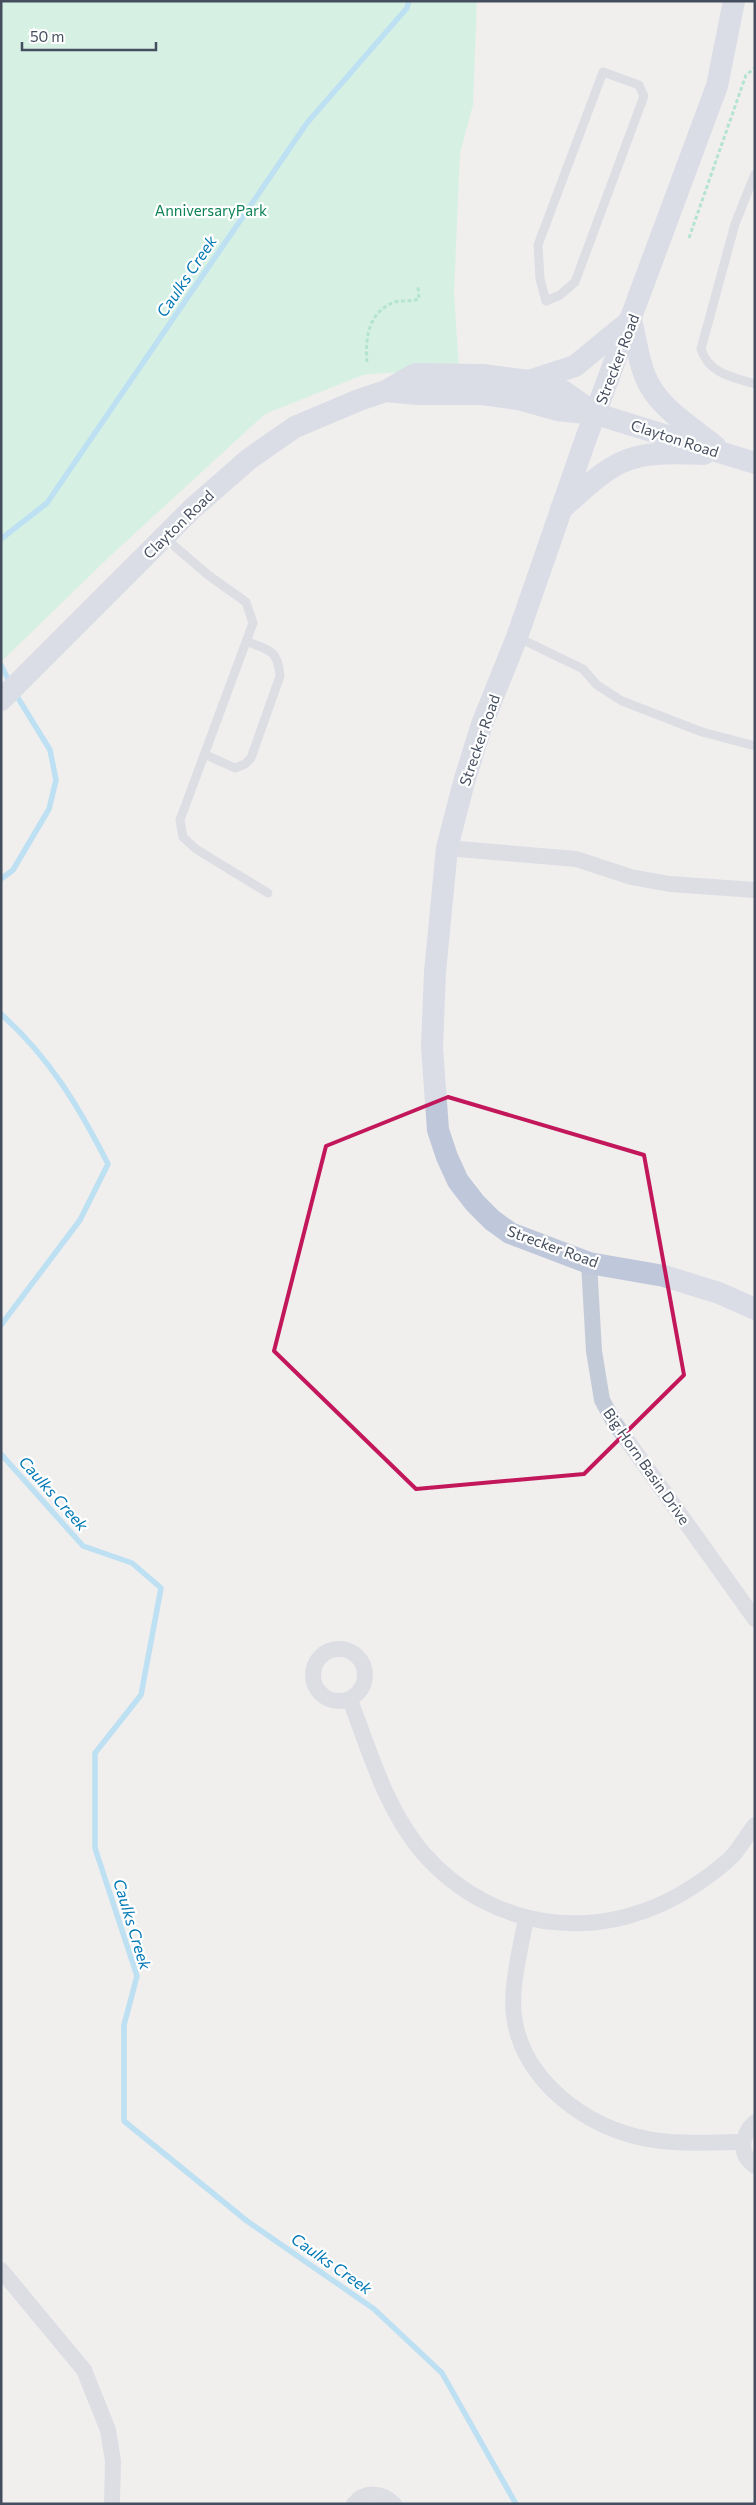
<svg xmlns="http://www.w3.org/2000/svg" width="756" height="2505" viewBox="0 0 756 2505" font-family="Commissioner,sans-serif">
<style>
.green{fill:#b7f4d6}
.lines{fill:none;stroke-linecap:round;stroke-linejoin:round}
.stream{stroke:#7fcef6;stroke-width:5.5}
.path{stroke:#6bd6af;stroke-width:3;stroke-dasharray:4 2.5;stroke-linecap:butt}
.lane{stroke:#c3cbd8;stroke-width:9}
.street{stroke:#c3cbd8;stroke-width:16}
.secondary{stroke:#bec8da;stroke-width:22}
.marked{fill:none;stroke:#c2185b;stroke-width:4;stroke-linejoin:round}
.labels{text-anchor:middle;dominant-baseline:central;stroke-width:4.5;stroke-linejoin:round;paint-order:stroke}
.park-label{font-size:15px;fill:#0c8256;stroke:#fff}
.street-label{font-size:15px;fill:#444e5e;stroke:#fff}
.water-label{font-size:16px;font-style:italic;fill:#0078b5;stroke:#fff}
</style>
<rect width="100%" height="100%" fill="#f1eeee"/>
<!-- green -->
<path class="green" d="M1,1H477L473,105L460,153L454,293L459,367L363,375L265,414L108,558L1,662Z"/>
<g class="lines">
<!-- stream -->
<g class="stream">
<path d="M1,539L47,503L307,123L407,8L409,1"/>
<path d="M1,665L10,683"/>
<path d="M1,879L13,870L49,809L56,780L50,750L15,693"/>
<path d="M1,1014C50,1058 79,1107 108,1164L80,1220L1,1325"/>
<path d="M1,1454L83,1546L132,1563L161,1588L141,1695L95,1753V1848L137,1976L124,2025V2121L247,2221L374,2309L442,2373L516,2504"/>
</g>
<!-- path -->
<g class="path">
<path d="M689,238L746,75L755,68"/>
<path d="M367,362C365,339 368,311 395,302C403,300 411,302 419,299L418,287"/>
</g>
<!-- lane -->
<g class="lane">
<path d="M603,72L639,85L644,96L575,282L560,295L546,301L540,279L538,245Z"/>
<path d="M755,174L735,224L701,349C709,374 732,377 755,384"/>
<path d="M164,537L208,575L246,602L253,623L180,820L183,837L196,849L268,893"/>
<path d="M517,637L583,669L597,685L622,701L702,732L755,746"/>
<path d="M206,755L235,768L245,764L251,758L280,676C278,650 269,650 248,642"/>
</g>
<!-- street -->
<g class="street">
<path d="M447,848L576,859L631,877L670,884L755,890"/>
<path d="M589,1263L594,1351L602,1400L614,1422L755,1619"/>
<circle cx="339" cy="1675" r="26"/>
<path d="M350,1700C370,1752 386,1810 423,1853C495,1935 608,1945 697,1884C710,1875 725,1865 735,1853C742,1844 748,1834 755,1825"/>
<path d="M526,1918C521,1947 510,1987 514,2016C522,2080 587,2129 648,2139C679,2145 711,2142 742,2142"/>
<path d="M755,2122C741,2135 738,2154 755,2166"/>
<path d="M1,2270L84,2370L108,2430L113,2461L112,2504"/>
<path d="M354,2504C365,2491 382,2492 394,2504"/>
</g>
<!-- secondary -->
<g class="secondary">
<path d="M734,1L717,86L585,441L517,637L482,724L464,782L447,848L435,972L432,1047L438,1130L447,1157L458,1181L475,1203L492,1220L510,1233L589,1263L664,1276L719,1293L755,1309"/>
<path d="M529,381L575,366L631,320C636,339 638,359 645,376C657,407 690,426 715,446"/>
<path d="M386,391L417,394H482L518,399L557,410L596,414L755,463"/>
<path d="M561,509C579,494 598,474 620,463C645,451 677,453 704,454"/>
<path d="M1,700L193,508L249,459L295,427L359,400L386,391L415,374L483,375L529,381L563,391L596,414"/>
</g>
</g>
<!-- marked area -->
<path d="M0 0H756V2505H0ZM448,1097L644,1155L684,1375L584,1474L416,1489L274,1351L326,1146Z" fill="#f1eeee" fill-opacity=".55" fill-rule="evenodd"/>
<path class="marked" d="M448,1097L644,1155L684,1375L584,1474L416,1489L274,1351L326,1146Z"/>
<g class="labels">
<!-- park labels -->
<g class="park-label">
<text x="211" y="210">AnniversaryPark</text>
</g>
<!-- street labels -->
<g class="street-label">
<text transform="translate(617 359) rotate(-69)">Strecker Road</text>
<text transform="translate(675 438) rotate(18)">Clayton Road</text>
<text transform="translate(178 524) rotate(-44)">Clayton Road</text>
<text transform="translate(479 740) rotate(-71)">Strecker Road</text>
<text transform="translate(553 1246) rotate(20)">Strecker Road</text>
<text transform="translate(647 1466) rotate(55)">Big Horn Basin Drive</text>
</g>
<!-- water labels -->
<g class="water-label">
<text transform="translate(186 276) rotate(-56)">Caulks Creek</text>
<text transform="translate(54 1493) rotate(48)">Caulks Creek</text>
<text transform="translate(133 1924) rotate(73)">Caulks Creek</text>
<text transform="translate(332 2263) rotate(35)">Caulks Creek</text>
</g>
</g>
<!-- border -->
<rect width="756" height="2505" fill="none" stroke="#444e5e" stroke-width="5"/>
<!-- scale -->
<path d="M22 42v8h134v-8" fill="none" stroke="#444e5e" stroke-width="2.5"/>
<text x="30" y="42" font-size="15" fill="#444e5e" stroke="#ffffff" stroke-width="4" paint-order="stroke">50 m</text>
</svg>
